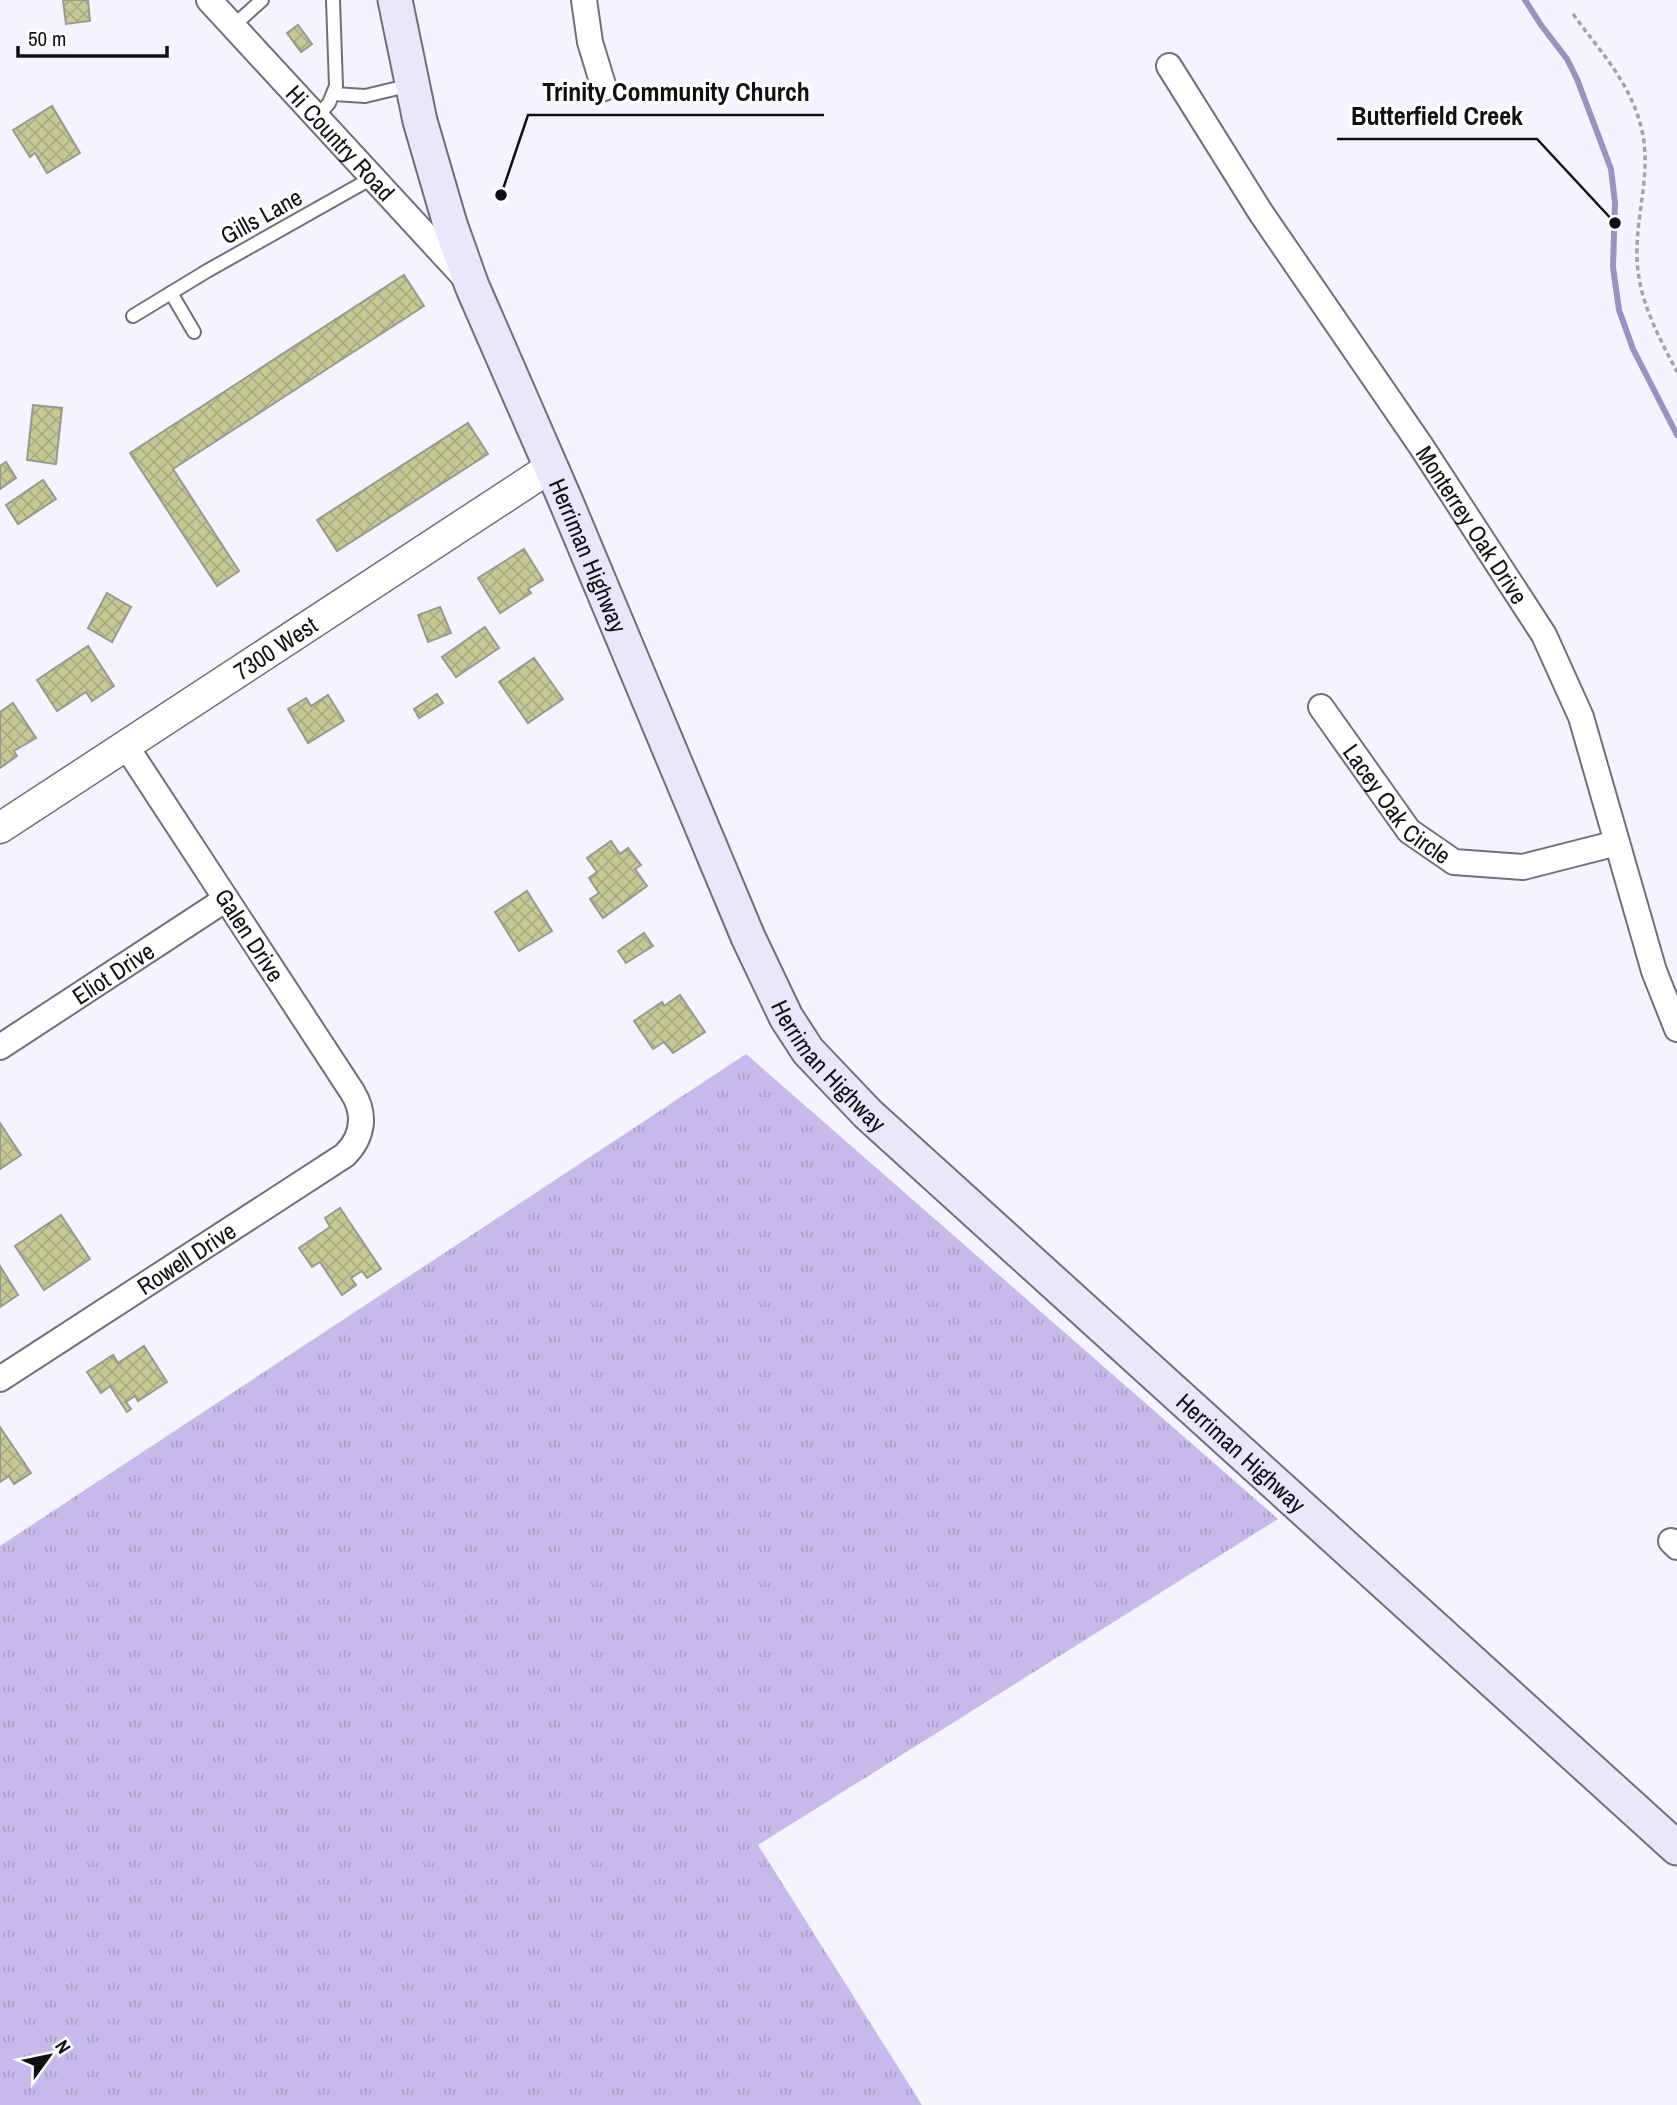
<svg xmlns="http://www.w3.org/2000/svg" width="1677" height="2105" viewBox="0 0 1677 2105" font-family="'Archivo Narrow',sans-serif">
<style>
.grass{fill:url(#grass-tufts)}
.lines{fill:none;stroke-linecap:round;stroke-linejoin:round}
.stream{stroke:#9d91c0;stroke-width:6}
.building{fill:url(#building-cross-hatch);stroke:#989a8e;stroke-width:2}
.service-casing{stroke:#716f79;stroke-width:16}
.minor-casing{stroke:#716f79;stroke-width:28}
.tertiary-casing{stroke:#716f79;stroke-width:33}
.secondary-casing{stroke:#716f79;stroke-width:37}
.path{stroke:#a3a1aa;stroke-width:3.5;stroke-dasharray:5 3.5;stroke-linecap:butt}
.service{stroke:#fff;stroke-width:12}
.minor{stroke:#fff;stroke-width:24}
.tertiary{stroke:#fff;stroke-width:30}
.secondary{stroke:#ebe6fa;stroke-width:33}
.labels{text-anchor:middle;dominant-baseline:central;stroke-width:6;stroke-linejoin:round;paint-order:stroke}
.street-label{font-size:24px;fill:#100f13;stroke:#fff}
.leader{fill:none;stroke:#100f13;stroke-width:2.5}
.callout-dot{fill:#100f13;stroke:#fff;stroke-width:2.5}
.callout-label{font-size:26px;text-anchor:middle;font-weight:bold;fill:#100f13;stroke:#fff;stroke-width:6;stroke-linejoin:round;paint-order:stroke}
</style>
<defs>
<pattern id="grass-tufts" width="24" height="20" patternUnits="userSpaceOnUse" patternTransform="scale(1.75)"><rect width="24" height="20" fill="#c6baea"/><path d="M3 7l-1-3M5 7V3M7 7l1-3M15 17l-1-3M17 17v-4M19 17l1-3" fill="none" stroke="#a99fc8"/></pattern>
<pattern id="building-cross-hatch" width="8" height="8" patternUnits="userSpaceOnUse" patternTransform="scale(1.75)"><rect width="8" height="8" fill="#c5ca95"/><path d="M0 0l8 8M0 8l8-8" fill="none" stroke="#a8ac80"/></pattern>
</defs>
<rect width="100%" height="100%" fill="#f5f3ff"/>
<!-- grass -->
<path class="grass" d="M746,1054L1278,1519L758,1845L922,2105H0V1546Z"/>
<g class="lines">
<!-- stream -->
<path class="stream" d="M1525,0L1541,25L1567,59L1577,79L1611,169L1615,203L1613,267L1619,310L1633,349L1677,435"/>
</g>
<!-- building -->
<g class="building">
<path d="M63,0H88L90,21L66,24Z"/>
<path d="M298,25L312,44L301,52L287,33Z"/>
<path d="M52,106L80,153L47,173L35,153L30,157L13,130Z"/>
<path d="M404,275L424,306L173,469L239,571L217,586L130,453Z"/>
<path d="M33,405L62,408L56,464L27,460Z"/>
<path d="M468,423L488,454L337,551L317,520Z"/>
<path d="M6,462L16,478L0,489V466Z"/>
<path d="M43,480L56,499L18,524L6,505Z"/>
<path d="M524,549L543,580L528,589L531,593L500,613L478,578Z"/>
<path d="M107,593L131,607L112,642L88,628Z"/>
<path d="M440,607L451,633L428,642L418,615Z"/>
<path d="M485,627L499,648L456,677L442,657Z"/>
<path d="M88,646L114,686L92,701L86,692L57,711L37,680Z"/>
<path d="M534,658L563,699L528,723L499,682Z"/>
<path d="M437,694L443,703L419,718L414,709Z"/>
<path d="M328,695L344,721L308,743L288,709L306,698L311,706Z"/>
<path d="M13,703L36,738L14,751L17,756L0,768V712Z"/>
<path d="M611,841L620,854L628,848L641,865L635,869L647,886L603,918L590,899L599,893L589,878L597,872L587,858Z"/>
<path d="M527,891L552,931L519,951L495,912Z"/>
<path d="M644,933L653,946L626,963L618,951Z"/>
<path d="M680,995L705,1032L673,1053L664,1042L653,1049L634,1021L662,1002L664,1006Z"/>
<path d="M0,1123L21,1155L0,1169Z"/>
<path d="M340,1208L381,1269L367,1278L362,1271L351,1278L356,1285L342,1295L320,1262L312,1267L299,1248L330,1227L325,1218Z"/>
<path d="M61,1215L90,1259L44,1290L15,1246Z"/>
<path d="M0,1266L18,1295L0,1307Z"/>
<path d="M144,1346L167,1382L138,1401L135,1396L126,1402L131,1409L127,1412L110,1386L101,1393L87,1372L113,1355L118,1363Z"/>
<path d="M0,1427L31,1473L14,1484L9,1476L0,1482Z"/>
</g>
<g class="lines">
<!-- service casing -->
<g class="service-casing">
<g id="service">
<path d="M232,27L262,0"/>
<path d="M334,94L365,96L411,85"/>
<path d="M316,118L329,103L336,86L333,0"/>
<path d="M171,293L194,332"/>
<path d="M133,316L207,271L372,178"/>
</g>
</g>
<!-- minor casing -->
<g class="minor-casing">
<g id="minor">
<path id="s1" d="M209,0L467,280"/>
<path d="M584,0L590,42L604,88"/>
<path id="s2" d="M1169,66L1261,213L1421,446L1544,635L1581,717L1654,971L1677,1029"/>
<path id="s3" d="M1321,707L1409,831L1454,862L1523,867L1617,843"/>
<path id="s4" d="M0,1047L226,899"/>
<path id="s5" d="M0,1379L345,1155C363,1137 366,1115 353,1093L126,746"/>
<path d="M1671,1541L1677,1547"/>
</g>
</g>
<!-- tertiary casing -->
<g class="tertiary-casing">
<g id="tertiary">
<path id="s6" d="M0,828L551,467"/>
</g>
</g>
<!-- secondary casing -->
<g class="secondary-casing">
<g id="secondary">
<path id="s7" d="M395,0L420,121L450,224L472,286L564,497L748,937L786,1017L808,1051L868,1114L1677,1848"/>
</g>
</g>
<!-- path -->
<path class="path" d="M1573,14C1599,50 1628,80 1640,123C1653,167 1637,208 1637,251C1636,296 1657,333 1677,372"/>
<!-- service -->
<use href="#service" class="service"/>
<!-- minor -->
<use href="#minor" class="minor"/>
<!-- tertiary -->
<use href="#tertiary" class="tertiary"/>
<!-- secondary -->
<use href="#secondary" class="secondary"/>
</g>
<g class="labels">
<!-- street labels -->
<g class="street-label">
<text stroke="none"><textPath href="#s1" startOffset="194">Hi Country Road</textPath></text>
<text transform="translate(261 216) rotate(-29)">Gills Lane</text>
<text stroke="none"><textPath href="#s2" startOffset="550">Monterrey Oak Drive</textPath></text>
<text stroke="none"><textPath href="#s7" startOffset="590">Herriman Highway</textPath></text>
<text stroke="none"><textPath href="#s6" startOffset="329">7300 West</textPath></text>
<text stroke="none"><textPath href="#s3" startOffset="124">Lacey Oak Circle</textPath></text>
<text transform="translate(250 935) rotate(57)">Galen Drive</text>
<text stroke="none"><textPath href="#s4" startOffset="135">Eliot Drive</textPath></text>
<text stroke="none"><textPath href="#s7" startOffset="1157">Herriman Highway</textPath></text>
<text stroke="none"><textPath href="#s5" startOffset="222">Rowell Drive</textPath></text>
<text stroke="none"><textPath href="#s7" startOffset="1724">Herriman Highway</textPath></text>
</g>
</g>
<!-- callouts -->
<path class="leader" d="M501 195L528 115H824M1615 223L1537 139H1337"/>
<g class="callout-dot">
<circle cx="501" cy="195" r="7"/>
<circle cx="1615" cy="223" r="7"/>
</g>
<g class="callout-label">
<text x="676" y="101">Trinity Community Church</text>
<text x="1437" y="125">Butterfield Creek</text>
</g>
<!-- north arrow -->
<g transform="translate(49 2056) rotate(57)" stroke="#ffffff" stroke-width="5" paint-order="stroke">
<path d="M0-5L12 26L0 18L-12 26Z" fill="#100f13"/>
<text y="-10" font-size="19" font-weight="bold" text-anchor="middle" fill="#100f13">N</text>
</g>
<!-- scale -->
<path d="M18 46v10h149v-10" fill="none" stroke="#100f13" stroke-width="3.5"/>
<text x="28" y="46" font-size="21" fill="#100f13" stroke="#ffffff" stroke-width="5" paint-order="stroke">50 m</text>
</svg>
